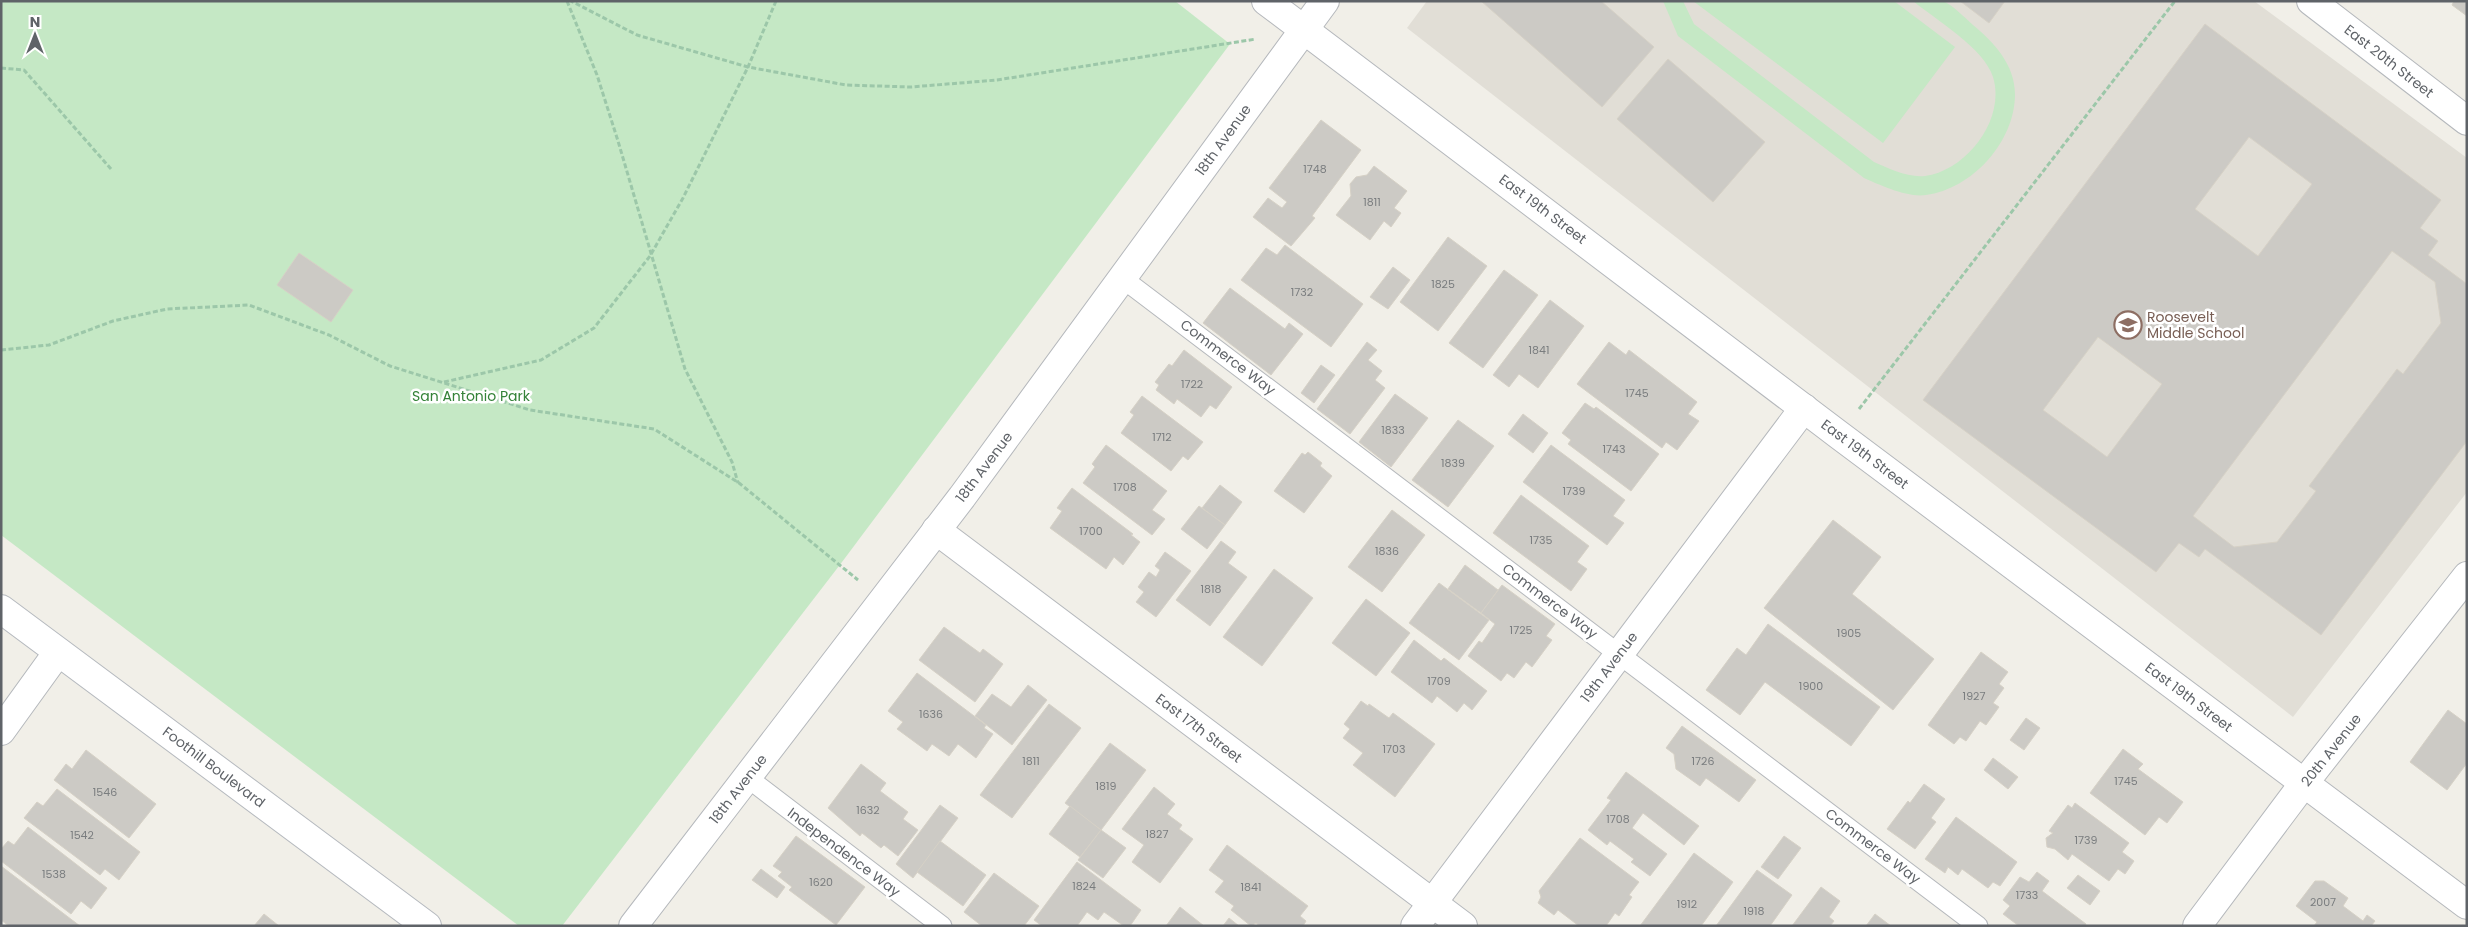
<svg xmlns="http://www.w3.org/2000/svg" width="2468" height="927" viewBox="0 0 2468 927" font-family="Poppins,sans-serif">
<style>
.education{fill:#e1ded6}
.green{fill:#c5e8c5}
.building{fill:#cccac5;stroke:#d6d1c6;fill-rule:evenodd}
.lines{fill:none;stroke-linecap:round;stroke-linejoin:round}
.service-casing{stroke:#b5b8bc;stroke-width:21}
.minor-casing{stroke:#b5b8bc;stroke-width:30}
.tertiary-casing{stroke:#b5b8bc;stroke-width:30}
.secondary-casing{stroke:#b6babf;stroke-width:30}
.path{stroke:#9cc7a9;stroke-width:3;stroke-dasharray:5 2.5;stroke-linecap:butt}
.service{stroke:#fff;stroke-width:19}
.minor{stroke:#fff;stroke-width:28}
.tertiary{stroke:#fff;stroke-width:28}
.secondary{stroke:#fff;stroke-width:28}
.labels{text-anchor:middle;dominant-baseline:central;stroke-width:5;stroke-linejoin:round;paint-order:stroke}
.number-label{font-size:11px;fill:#7a7d7f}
.street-label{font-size:14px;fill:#5f6368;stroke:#fff}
.education-label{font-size:14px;fill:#785e54;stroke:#fff;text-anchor:start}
.park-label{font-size:14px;fill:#348238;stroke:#fff}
</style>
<rect width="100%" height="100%" fill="#f1efe8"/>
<!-- education -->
<path class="education" d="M1427,1H2254L2467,158V492L2293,717L1407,28Z"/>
<!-- green -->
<g class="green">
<path d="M1,1H1175L1230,44L839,566L562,926H519L1,535Z"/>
<path d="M1663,1H1683L1694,24L1874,162C1888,168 1908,178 1925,176C1967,170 2006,119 1993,77C1984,48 1936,20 1913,1C1921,1 1935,0 1943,1C1953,5 1965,18 1973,25C1994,42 2015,65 2015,94C2015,142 1972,189 1926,195C1908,198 1880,185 1864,178L1678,36Z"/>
<path d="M1693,1H1894L1955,47L1883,143Z"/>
</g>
<!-- building -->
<g class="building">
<path d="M1481,1H1601L1654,47L1602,107Z"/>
<path d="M1960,1H2005L1989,23Z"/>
<path d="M2454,1H2467V16L2452,5Z"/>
<path d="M2205,24L2441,200L2420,228L2438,241L2428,255L2467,284V441L2321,635L2205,549L2199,557L2179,543L2156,572L1923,400ZM2249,137L2312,184L2258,256L2195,209ZM2392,251L2435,282L2441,323L2403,374L2397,369L2309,486L2316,491L2277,542L2234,547L2193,516ZM2098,337L2162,384L2107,457L2043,410Z"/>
<path d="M1668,59L1765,142L1713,202L1617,119Z"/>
<path d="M1321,120L1361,150L1312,216L1315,218L1291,246L1253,217L1268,198L1282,208L1287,202L1269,188Z"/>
<path d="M1374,166L1407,191L1394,208L1401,213L1391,227L1384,221L1370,240L1336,215L1351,196L1350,184L1356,177L1367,175Z"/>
<path d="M1448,237L1487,266L1438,331L1400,302Z"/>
<path d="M1285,245L1363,304L1331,347L1241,280L1266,248L1277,255Z"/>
<path d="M299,253L353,290L331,322L277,285Z"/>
<path d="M1393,267L1410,280L1388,309L1370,297Z"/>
<path d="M1504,270L1538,295L1483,368L1449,343Z"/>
<path d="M1230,288L1285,329L1289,323L1303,334L1271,375L1203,323Z"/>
<path d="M1550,300L1584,326L1538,388L1519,374L1509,387L1493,375Z"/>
<path d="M1367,342L1377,350L1368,360L1382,371L1375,380L1385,388L1350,434L1317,409Z"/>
<path d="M1609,342L1626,355L1629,350L1697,402L1688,414L1699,421L1677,450L1666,442L1662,448L1577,384Z"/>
<path d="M1184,350L1232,387L1216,409L1210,405L1201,417L1177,399L1174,404L1156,390L1159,385L1155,382L1169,364L1172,366Z"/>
<path d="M1321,365L1335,375L1314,403L1301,393Z"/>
<path d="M1395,394L1428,418L1391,467L1359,442Z"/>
<path d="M1142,396L1203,442L1188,460L1183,456L1171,471L1121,433L1134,415L1130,412Z"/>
<path d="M1585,403L1594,409L1596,407L1659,454L1631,491L1568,444L1571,440L1562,433Z"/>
<path d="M1523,414L1548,433L1533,453L1508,434Z"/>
<path d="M1458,420L1494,446L1448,507L1412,480Z"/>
<path d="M1106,445L1167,491L1152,510L1165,519L1152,535L1083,483L1095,467L1092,464Z"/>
<path d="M1551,445L1625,500L1613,516L1624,523L1607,545L1523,482Z"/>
<path d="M1308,452L1322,463L1320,466L1332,476L1304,513L1274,491L1302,453L1305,455Z"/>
<path d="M1220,485L1242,502L1225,525L1202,508Z"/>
<path d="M1072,488L1133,534L1131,535L1140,542L1123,565L1114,557L1106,569L1050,528L1062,511L1057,508Z"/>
<path d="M1521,495L1589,546L1577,562L1587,569L1571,591L1493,533Z"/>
<path d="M1199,506L1225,525L1207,549L1181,529Z"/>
<path d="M1392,510L1425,535L1382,592L1348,567Z"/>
<path d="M1833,520L1881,557L1852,594L1934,659L1893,710L1764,608Z"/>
<path d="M1221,541L1236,552L1228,563L1247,577L1210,626L1176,600Z"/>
<path d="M1165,552L1191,571L1156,617L1136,602L1144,592L1138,587L1149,572L1156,577L1160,570L1155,566Z"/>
<path d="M1465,565L1498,590L1481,613L1448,589Z"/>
<path d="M1274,569L1313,598L1262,666L1223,637Z"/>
<path d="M1439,583L1489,620L1459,660L1409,623Z"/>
<path d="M1502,585L1555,624L1546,636L1552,640L1532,667L1526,662L1514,678L1507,673L1501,681L1468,656L1479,641L1482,643L1495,624L1481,613Z"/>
<path d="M1366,599L1410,633L1376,676L1332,643Z"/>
<path d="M1768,624L1880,707L1851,746L1765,682L1740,715L1706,690L1737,648L1746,655Z"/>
<path d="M944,627L980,653L983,649L1003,664L975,702L919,660Z"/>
<path d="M1414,640L1441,661L1444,658L1487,691L1472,710L1464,703L1457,712L1437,696L1432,703L1391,672Z"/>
<path d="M1981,652L2008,672L1999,684L2004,688L1993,703L1999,707L1986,725L1980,721L1966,741L1960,737L1954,744L1928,725Z"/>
<path d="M917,673L986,725L984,728L993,734L976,758L958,744L949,756L932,744L927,751L897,729L903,722L888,711Z"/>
<path d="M1028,685L1047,700L1012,745L975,716L992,694L1011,707Z"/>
<path d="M1361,701L1368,706L1369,704L1389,718L1393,713L1435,744L1395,797L1353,765L1363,753L1343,738L1350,729L1344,724Z"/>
<path d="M1049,704L1081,728L1012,818L980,795Z"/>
<path d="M2448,710L2467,724V763L2447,790L2410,762Z"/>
<path d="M2026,718L2040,728L2024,750L2010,740Z"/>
<path d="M1682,726L1756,780L1739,802L1706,778L1700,786L1676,769L1674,754L1666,748Z"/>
<path d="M1110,743L1146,770L1101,830L1065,803Z"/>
<path d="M2123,749L2143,764L2138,769L2183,802L2167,823L2159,817L2145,835L2090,793Z"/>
<path d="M86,750L156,804L129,838L54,780L66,764L72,769Z"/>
<path d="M1993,758L2018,777L2008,789L1984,770Z"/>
<path d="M861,764L886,783L880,791L908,812L903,819L918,830L898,856L884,845L881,848L862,833L860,836L828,808Z"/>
<path d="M1626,772L1699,826L1684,845L1643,813L1632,828L1667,854L1650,876L1631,862L1634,859L1610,841L1607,845L1588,830L1611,800L1607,798Z"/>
<path d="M1924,784L1945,799L1931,818L1936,822L1915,849L1887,829L1908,801L1910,803Z"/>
<path d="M1154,787L1175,804L1167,814L1182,825L1179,829L1193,839L1160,883L1132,862L1144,845L1122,829Z"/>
<path d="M57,789L140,852L119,880L105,869L100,875L24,818L37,802L43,806Z"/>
<path d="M2075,803L2129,843L2122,852L2134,861L2125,874L2118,869L2109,881L2072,854L2068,860L2055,849L2047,847L2046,838L2053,833L2049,831L2068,805L2072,808Z"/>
<path d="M940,805L958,818L913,878L896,864Z"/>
<path d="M1070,806L1101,830L1080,857L1049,834Z"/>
<path d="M1956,817L2017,862L2000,886L1993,882L1988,888L1962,869L1958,875L1948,867L1945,873L1925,859Z"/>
<path d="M28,827L107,888L91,909L81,901L71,914L1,861V849L8,841L14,845Z"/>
<path d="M1101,830L1126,848L1103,878L1078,860Z"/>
<path d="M796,836L865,887L836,925L789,890L792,887L778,876L782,872L773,866Z"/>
<path d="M1784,836L1801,848L1778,879L1761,867Z"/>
<path d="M1580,838L1639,882L1629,895L1632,897L1619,916L1615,913L1606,926H1579L1558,910L1554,915L1538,903L1541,897L1539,891Z"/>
<path d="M940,841L986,875L963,906L917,872Z"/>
<path d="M1227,845L1308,906L1300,916L1306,921L1303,926H1260L1256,923L1251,926L1231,910L1234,906L1215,892L1224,881L1209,870Z"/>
<path d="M1694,853L1733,882L1701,926H1640Z"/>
<path d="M1077,862L1141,910L1130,926H1124L1104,912L1098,920L1087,912L1077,926H1042L1034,920Z"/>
<path d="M1,866L80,926H9L1,920Z"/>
<path d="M761,869L785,887L777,898L752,880Z"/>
<path d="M1757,870L1792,895L1770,926H1716Z"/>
<path d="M2037,872L2049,881L2042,891L2086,924L2085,926H2019L2003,914L2010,906L2003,900L2020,877L2029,882Z"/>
<path d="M994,873L1039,906L1024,926H982L964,912Z"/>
<path d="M2078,875L2100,891L2090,905L2067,888Z"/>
<path d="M2315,881H2324L2348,898L2343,906L2363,921L2367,915L2375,921L2371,926H2314L2317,922L2296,906Z"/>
<path d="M1821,887L1840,901L1829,917L1834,921L1830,926H1792Z"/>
<path d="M1180,907L1204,926H1166Z"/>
<path d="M264,914L279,926H254Z"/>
<path d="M1875,914L1891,926H1866Z"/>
<path d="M1229,918L1239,926H1223Z"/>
</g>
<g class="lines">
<!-- service casing -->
<g class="service-casing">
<g id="service">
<path d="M1122,278L1978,926"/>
<path d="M748,778L942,926"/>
</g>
</g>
<!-- minor casing -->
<g class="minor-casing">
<g id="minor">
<path d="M1266,1L1839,435L2467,905"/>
<path d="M936,530L1463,926"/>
<path d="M1,731L58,652"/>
<path d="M633,926L962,497L1325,1"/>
<path d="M1415,926L1804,408"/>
<path d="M2197,926L2304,783L2467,576"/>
</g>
</g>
<!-- tertiary casing -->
<g class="tertiary-casing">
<path id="tertiary" d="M2311,1L2467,121"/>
</g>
<!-- secondary casing -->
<g class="secondary-casing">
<path id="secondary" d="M1,609L427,926"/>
</g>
<!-- path -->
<g class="path">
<path d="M567,1L597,75L618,141L685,369L732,462L738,483"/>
<path d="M776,1L748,67L846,85L911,87L997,80L1256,39"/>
<path d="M1,68L24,70L111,169"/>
<path d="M1,350L49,345L113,321L167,309L249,305L329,335L390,366L530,410L654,429L739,483L858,580"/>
<path d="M444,382L541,360L594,328L650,256L683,198L748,67L637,35L571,1"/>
<path d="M1859,409L2175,1"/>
</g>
<!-- service -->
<use href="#service" class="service"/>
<!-- minor -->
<use href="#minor" class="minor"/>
<!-- tertiary -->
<use href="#tertiary" class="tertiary"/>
<!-- secondary -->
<use href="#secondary" class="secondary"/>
</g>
<!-- icons -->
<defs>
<g id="school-ring" transform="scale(1.4375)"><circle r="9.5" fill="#fff" stroke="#8d6e63" stroke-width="1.5"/><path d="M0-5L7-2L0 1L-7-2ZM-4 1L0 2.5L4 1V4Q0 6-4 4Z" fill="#8d6e63"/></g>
</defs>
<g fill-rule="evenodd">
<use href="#school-ring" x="2128" y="325"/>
</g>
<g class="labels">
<!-- number labels -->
<g class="number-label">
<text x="1315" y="169">1748</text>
<text x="1372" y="202">1811</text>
<text x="1443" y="284">1825</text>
<text x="1302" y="292">1732</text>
<text x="1539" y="350">1841</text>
<text x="1192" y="384">1722</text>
<text x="1637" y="393">1745</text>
<text x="1393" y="430">1833</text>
<text x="1162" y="437">1712</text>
<text x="1614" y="449">1743</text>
<text x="1453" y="463">1839</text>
<text x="1125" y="487">1708</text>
<text x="1574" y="491">1739</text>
<text x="1091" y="531">1700</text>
<text x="1541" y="540">1735</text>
<text x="1387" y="551">1836</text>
<text x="1211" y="589">1818</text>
<text x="1521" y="630">1725</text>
<text x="1849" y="633">1905</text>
<text x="1439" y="681">1709</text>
<text x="1811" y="686">1900</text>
<text x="1974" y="696">1927</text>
<text x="931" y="714">1636</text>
<text x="1394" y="749">1703</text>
<text x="1031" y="761">1811</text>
<text x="1703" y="761">1726</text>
<text x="2126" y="781">1745</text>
<text x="1106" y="786">1819</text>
<text x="105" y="792">1546</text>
<text x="868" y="810">1632</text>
<text x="1618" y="819">1708</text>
<text x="1157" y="834">1827</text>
<text x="82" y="835">1542</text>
<text x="2086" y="840">1739</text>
<text x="54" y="874">1538</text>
<text x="821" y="882">1620</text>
<text x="1084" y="886">1824</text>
<text x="1251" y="887">1841</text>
<text x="2027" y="895">1733</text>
<text x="2323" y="902">2007</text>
<text x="1687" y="904">1912</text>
<text x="1754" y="911">1918</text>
</g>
<!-- street labels -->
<g class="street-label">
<text transform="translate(2389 61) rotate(38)">East 20th Street</text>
<text transform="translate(1223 140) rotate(-54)">18th Avenue</text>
<text transform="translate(1543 209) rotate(37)">East 19th Street</text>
<text transform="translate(1228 357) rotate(37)">Commerce Way</text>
<text transform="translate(1865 454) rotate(37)">East 19th Street</text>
<text transform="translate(984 467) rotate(-53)">18th Avenue</text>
<text transform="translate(1550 601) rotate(37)">Commerce Way</text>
<text transform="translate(1609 667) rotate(-53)">19th Avenue</text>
<text transform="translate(2189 697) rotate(37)">East 19th Street</text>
<text transform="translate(1199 728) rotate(37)">East 17th Street</text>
<text transform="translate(2331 750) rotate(-52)">20th Avenue</text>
<text transform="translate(214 767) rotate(37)">Foothill Boulevard</text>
<text transform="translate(738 789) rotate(-52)">18th Avenue</text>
<text transform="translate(1873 846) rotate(37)">Commerce Way</text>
<text transform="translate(844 852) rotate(37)">Independence Way</text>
</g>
<!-- education labels -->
<g class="education-label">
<text x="2147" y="317">Roosevelt<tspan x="2147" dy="16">Middle School</tspan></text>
</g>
<!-- park labels -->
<g class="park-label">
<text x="471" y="396">San Antonio Park</text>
</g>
</g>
<!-- border -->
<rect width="2468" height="927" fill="none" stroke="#5f6368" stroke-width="5"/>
<!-- north arrow -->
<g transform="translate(35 35)" stroke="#ffffff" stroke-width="4" paint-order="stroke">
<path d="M0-4L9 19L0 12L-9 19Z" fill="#5f6368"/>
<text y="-8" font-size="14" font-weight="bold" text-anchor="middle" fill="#5f6368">N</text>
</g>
</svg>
